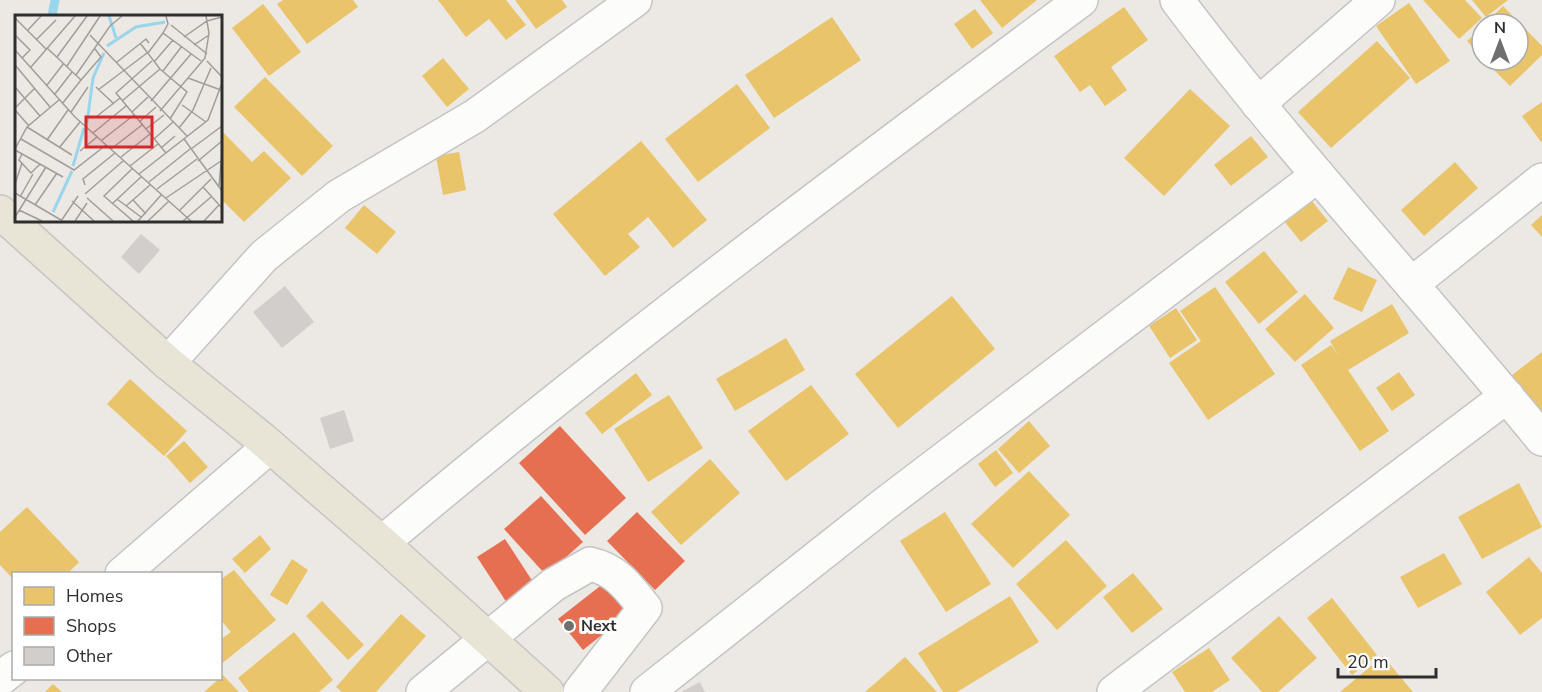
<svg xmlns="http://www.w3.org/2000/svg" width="1542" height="692" viewBox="0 0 1542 692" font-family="'Nunito Sans',sans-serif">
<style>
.homes{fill:#e9c46a}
.shops{fill:#e76f51}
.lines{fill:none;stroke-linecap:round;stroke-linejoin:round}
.stream{stroke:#99d6ec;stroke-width:9}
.building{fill:#d1cecb}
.minor-casing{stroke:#c5c4c5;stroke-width:36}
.major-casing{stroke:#c6c5c4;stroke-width:36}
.minor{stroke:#fcfcfb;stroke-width:33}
.major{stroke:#e8e4d6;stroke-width:33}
.poi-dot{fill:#706f6e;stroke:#fff;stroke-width:2}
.labels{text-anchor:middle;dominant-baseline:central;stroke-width:6;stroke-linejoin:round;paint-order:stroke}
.poi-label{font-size:16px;font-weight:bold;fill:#2e2e2e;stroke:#fff;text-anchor:start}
.inset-river{fill:none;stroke:#99d6ec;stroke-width:3}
.inset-road{fill:none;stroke:#a09e9b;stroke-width:1.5}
.view{fill:#d62828;fill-opacity:0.15;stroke:#d62828;stroke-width:3}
.inset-edge{fill:none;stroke:#2e2e2e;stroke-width:3}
</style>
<rect width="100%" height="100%" fill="#ece8e4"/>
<!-- homes -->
<g class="homes">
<path d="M283,0H353L358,7L307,44L277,4Z"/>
<path d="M438,0H506L526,25L506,40L489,19L466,37Z"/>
<path d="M515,0H562L567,7L536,29Z"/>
<path d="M980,0H1037L1002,28Z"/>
<path d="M1423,0H1465L1482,18L1459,39Z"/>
<path d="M1472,0H1508L1486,17Z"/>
<path d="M1409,3L1450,61L1416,84L1376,26Z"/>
<path d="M263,4L301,52L269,76L232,28Z"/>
<path d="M1503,6L1542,46V55L1510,86L1484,60H1518V24H1485Z"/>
<path d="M1124,7L1148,40L1111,67L1127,90L1105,106L1090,85L1080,92L1054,56Z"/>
<path d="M975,9L993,33L972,49L954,24Z"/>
<path d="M832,17L861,60L774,118L745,75Z"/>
<path d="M1482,27V58L1467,41Z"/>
<path d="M1377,41L1410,78L1331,148L1298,112Z"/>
<path d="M443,58L469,89L447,107L422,76Z"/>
<path d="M265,77L333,146L302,176L234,107Z"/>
<path d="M737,84L770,128L698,182L665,139Z"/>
<path d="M1190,89L1230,126L1164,196L1124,158Z"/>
<path d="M1542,102V141L1541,142L1522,116Z"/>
<path d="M220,129L252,162L264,151L291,178L244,222L220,198Z"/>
<path d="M1251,136L1268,157L1231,186L1214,165Z"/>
<path d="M641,141L707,220L673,248L648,217L628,234L640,247L605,276L553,214Z"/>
<path d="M459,152L466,190L443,195L436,156Z"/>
<path d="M1455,162L1478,188L1424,236L1401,210Z"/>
<path d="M1311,200L1328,221L1301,242L1284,221Z"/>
<path d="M364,205L396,232L377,254L345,228Z"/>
<path d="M1542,215V237L1531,225Z"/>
<path d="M1264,251L1298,292L1259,324L1225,282Z"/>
<path d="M1348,267L1377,280L1362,312L1333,299Z"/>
<path d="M1215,287L1275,374L1208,420L1169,363L1201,341L1180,311Z"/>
<path d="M1305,294L1334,328L1295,362L1265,329Z"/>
<path d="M952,296L995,349L898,428L855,374Z"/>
<path d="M1392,304L1409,333L1348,370L1389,431L1360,451L1301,365L1331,345L1338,355L1330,341Z"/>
<path d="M1176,308L1197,340L1170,358L1149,326Z"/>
<path d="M786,338L805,370L735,411L716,379Z"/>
<path d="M1542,352V413L1512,375Z"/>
<path d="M1399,372L1415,395L1392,411L1376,388Z"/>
<path d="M636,373L652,395L602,434L585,413Z"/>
<path d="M130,379L187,431L164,456L107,404Z"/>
<path d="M811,385L849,434L786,481L748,431Z"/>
<path d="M669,395L703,448L648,482L614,429Z"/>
<path d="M1029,421L1050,446L1019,473L998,449Z"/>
<path d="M184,441L208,467L190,483L166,456Z"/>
<path d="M996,450L1013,473L995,487L978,464Z"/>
<path d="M710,459L740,493L681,545L651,512Z"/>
<path d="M1029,471L1070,515L1013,568L971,524Z"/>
<path d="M1519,483L1542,527L1482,559L1458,517Z"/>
<path d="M27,507L79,562L67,574H14V580L0,565V532Z"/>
<path d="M945,512L991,584L946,612L900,541Z"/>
<path d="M260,535L271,549L245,573L232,559Z"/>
<path d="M1066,540L1107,586L1057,630L1016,584Z"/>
<path d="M1444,553L1462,584L1418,608L1400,577Z"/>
<path d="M1529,557L1542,573V618L1520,635L1486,592Z"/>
<path d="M292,559L308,570L287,605L270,595Z"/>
<path d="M234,570L276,620L220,665V640L231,632L220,619V580Z"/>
<path d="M1133,573L1163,609L1132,633L1103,597Z"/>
<path d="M1010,596L1039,642L957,692H943L918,653Z"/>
<path d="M1332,598L1377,655L1352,675L1307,618Z"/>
<path d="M322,601L364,645L348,660L306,616Z"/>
<path d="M401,614L426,636L376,692H342L336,687Z"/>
<path d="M1279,616L1317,658L1278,692H1262L1231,658Z"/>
<path d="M294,632L333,680L319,692H249L238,678Z"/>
<path d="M1209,648L1230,680L1212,692H1185L1172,672Z"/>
<path d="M1383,656L1413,692H1340Z"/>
<path d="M905,657L937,692H865Z"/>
<path d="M223,675L239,692H204L220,678Z"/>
<path d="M53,684L62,692H45Z"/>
</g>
<!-- shops -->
<g class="shops">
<path d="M560,426L626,498L585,535L519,463Z"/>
<path d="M541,496L583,542L546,575L504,529Z"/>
<path d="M637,512L685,561L655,590L607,541Z"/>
<path d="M505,539L535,585L507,603L477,557Z"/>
<path d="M613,576L637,607L583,650L558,619Z"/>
</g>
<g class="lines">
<!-- stream -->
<path class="stream" d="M52,16L55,0"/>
</g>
<!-- building -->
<g class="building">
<path d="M141,234L160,250L139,274L121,257Z"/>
<path d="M285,286L314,322L282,348L253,312Z"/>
<path d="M344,410L354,441L330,449L320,418Z"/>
<path d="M700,682L705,692H681Z"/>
</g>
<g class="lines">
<!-- minor casing -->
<g class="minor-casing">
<g id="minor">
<path d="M1177,0C1291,152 1422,292 1542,439"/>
<path d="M1258,104L1378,0"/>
<path d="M1413,283L1542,180"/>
<path d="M168,363L264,256L339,196L475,116L635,0"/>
<path d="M382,543C607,352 845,176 1081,0"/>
<path d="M122,574L270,446"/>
<path d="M0,679L14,668"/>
<path d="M423,692L553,585L590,564C617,570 628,587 645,608L580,692"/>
<path d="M647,692L886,503L1318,175"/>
<path d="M1114,692L1507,396"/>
</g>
</g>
<!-- major casing -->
<g class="major-casing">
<path id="major" d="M0,212L168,363L263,440L382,543L547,692"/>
</g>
<!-- minor -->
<use href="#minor" class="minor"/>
<!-- major -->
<use href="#major" class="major"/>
</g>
<!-- markers -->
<circle class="poi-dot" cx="569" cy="626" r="6"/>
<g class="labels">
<!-- poi labels -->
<g class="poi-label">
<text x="581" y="626">Next</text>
</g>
</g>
<!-- overview -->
<g transform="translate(15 15)">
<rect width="207" height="207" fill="#ece8e4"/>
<path class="inset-river" d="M94,1L101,23M92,31L121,12L150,7M72,108L78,63L89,38M58,151L69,113M38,197L57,156"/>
<path class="inset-road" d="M151,1L153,9L148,18L186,46M0,3L31,34M156,10L192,39M13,15L26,1M0,20L15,35L7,43M75,20L172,121M169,22L192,6L207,2M22,24L41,5M125,28L145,54L172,77L155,104M179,30L194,20M32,33L66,65L47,89M0,35L60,102L176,206M133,38L148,18M42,42L72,1M137,46L101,78L151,138M192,46L207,62M102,47L131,24L134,28M139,47L158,25M1,51L35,92M52,51L85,1M16,52L60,1M148,56L167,31M61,60L95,11L107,1M173,63L206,75M66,65L86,42L80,34M32,70L49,48M0,72L25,101M81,72L99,89M83,75L132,38M40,79L57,57M107,86L145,54M136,86L176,39M167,90L191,107M0,93L20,73M0,95L14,111M145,96L190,43L194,18L191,1M56,97L73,72M117,97L133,82M81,102L105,83M124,107L141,92M12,112L57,140M164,113L178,95L196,53M131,114L149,100M78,118L111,91M6,124L59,155L91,130M139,124L158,107M169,124L207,176M32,125L53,95M87,125L119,100M44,133L65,107M146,133L160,121M0,134L12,112L44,85M96,134L127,110M176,134L207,111M0,135L48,162M65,136L82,122M7,139L4,145L16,158L25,149M106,142L135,119M183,146L207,126M115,151L143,129M118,153L89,181L118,206M124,159L193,105L207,68M134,167L175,134M0,169L7,148M70,170L68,164L100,138M204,171L207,137M188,172L207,193M142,174L182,144M0,178L46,205M70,179L108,146M5,182L18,159M72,183L98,206M151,183L206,146M102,184L126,202M118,185L131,199M57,186L79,206M97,189L126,162M20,190L42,158M111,191L135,170M4,195L27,206M165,195L196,164M0,202L31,152M46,206L63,181M60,206L72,188M123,206L147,179M133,206L154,186M168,206L196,182M189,206L204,190"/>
<path class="view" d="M71,102H137V132H71Z"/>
<rect width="207" height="207" class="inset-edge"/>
</g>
<!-- legend -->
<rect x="12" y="572" width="210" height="108" fill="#ffffff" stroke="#ababab" stroke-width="1.5"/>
<rect x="24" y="587" width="30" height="18" fill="#e9c46a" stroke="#ababab" stroke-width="1.5"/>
<text x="66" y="602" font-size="18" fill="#2e2e2e">Homes</text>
<rect x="24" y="617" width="30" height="18" fill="#e76f51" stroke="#ababab" stroke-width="1.5"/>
<text x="66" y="632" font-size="18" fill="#2e2e2e">Shops</text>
<rect x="24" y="647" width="30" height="18" fill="#d1cecb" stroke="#ababab" stroke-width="1.5"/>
<text x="66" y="662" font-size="18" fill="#2e2e2e">Other</text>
<!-- north arrow -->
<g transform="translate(1500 42)"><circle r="28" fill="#ffffff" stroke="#ababab" stroke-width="1.5"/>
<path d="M0-4.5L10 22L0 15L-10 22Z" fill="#706f6e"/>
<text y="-9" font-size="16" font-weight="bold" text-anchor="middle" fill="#2e2e2e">N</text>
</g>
<!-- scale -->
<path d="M1338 668v9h98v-9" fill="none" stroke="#2e2e2e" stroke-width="3"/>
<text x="1347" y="668" font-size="18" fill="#2e2e2e" stroke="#ffffff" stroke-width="4.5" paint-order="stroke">20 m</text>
</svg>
